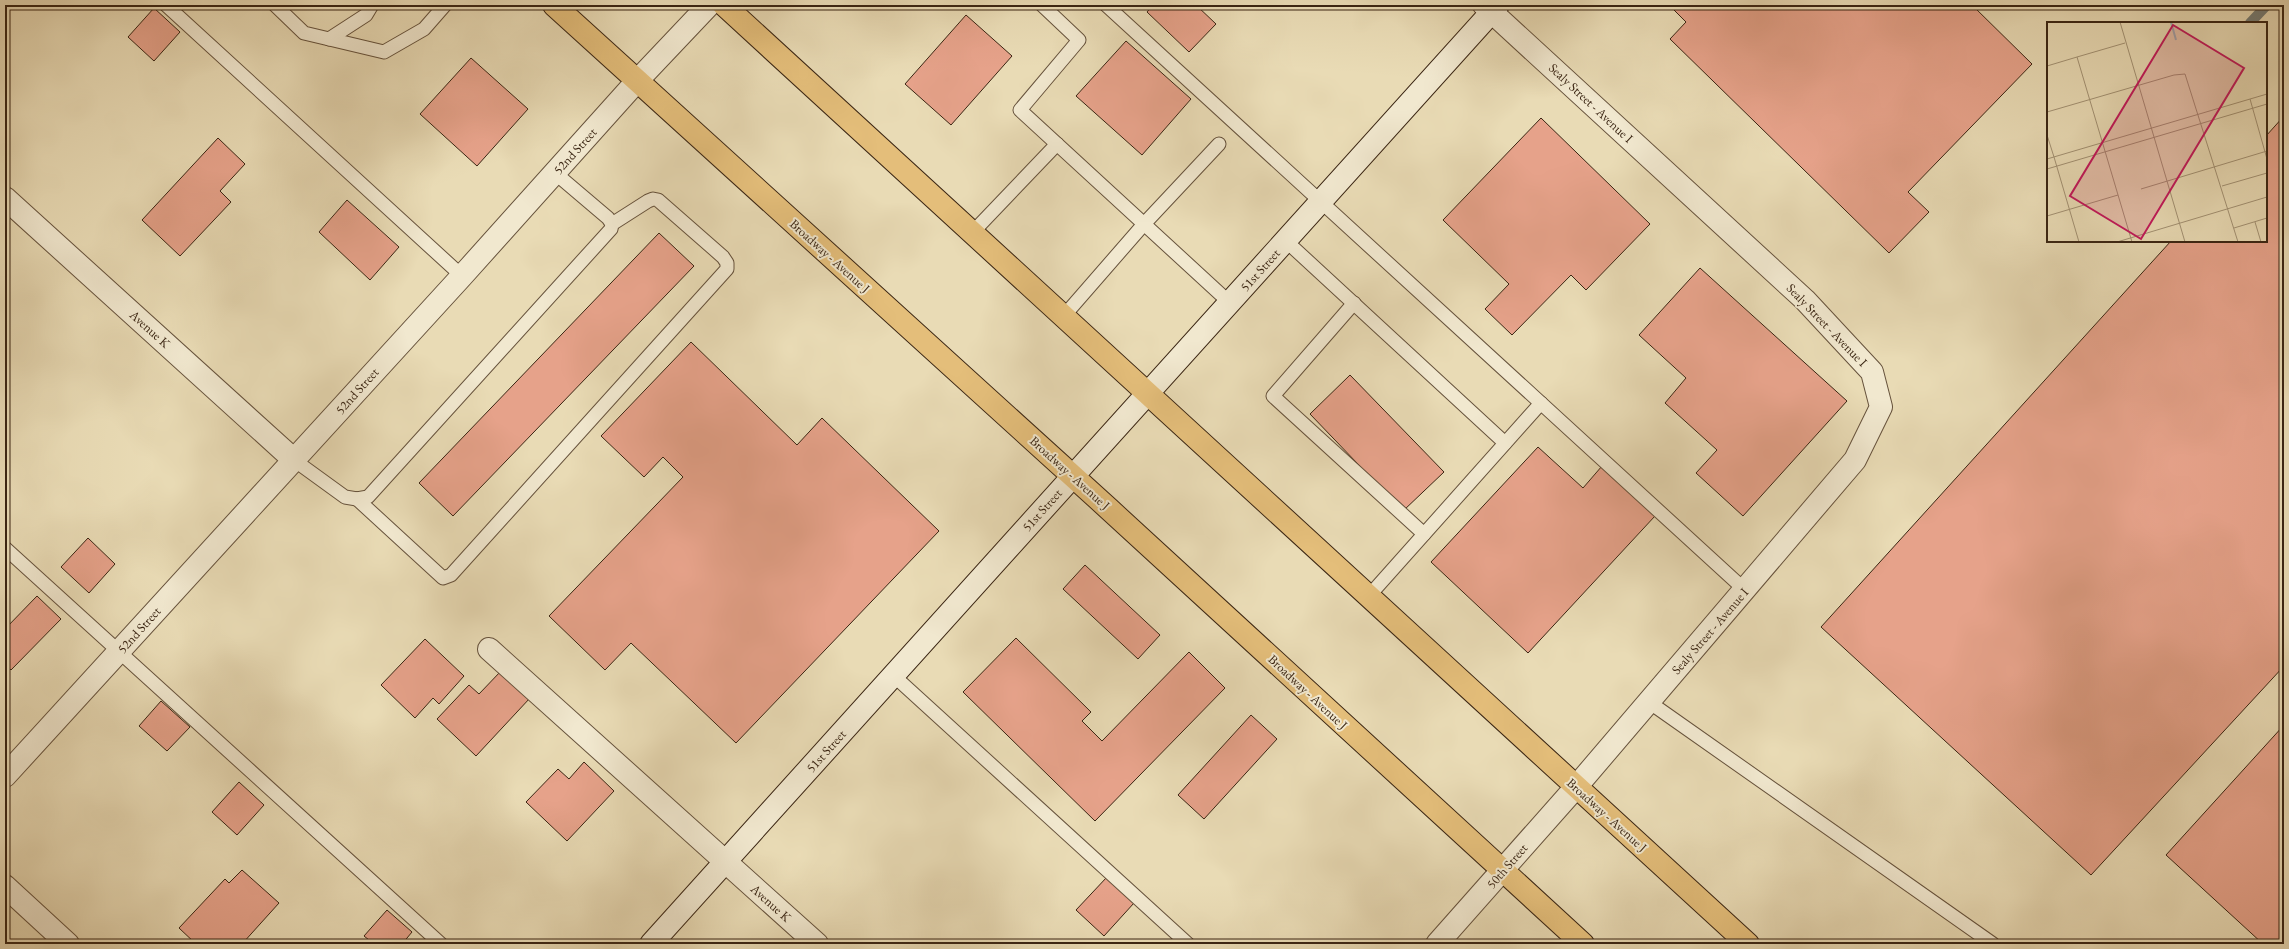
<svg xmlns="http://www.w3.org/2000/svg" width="2289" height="949" viewBox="0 0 2289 949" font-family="'EB Garamond',serif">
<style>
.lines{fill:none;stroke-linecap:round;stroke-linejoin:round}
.stream{stroke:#757d77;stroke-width:10}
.building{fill:#e6a28a;stroke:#3a2513}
.lane-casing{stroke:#66523c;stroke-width:15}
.street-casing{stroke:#66523c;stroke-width:24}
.secondary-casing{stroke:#3a2513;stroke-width:24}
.primary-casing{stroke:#3a2513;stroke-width:24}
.lane{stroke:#f1e8cf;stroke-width:13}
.street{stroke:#f1e8cf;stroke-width:22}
.secondary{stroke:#f1e8cf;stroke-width:22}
.primary{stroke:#e4be7a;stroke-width:22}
.labels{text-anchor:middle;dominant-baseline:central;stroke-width:4;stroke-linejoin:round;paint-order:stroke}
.street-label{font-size:13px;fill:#3a2513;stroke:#f1e8cf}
.inset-river{fill:none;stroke:#9db8b9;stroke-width:2}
.inset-road{fill:none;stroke:#a39274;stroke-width:1}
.view{fill:#c2185b;fill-opacity:0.15;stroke:#c2185b;stroke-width:2}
.inset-edge{fill:none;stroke:#3a2513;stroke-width:2}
</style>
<rect width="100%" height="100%" fill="#e9dbb5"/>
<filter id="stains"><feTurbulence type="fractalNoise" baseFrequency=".005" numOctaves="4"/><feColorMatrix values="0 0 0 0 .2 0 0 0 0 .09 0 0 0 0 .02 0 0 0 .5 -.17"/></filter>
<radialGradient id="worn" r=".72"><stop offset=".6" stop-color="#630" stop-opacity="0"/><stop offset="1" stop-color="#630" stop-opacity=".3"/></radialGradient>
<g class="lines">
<!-- stream -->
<path class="stream" d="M2250,23L2267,5"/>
</g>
<!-- building -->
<g class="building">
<path d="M1153,5H1196L1216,24L1189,52L1147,12Z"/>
<path d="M1669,5H1972L2032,64L1908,192L1929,212L1889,253L1670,39L1686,22Z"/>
<path d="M154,8L180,32L154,61L128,37Z"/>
<path d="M966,15L1012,56L951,125L905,84Z"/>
<path d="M1126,41L1191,99L1142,155L1076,96Z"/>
<path d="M471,58L528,109L477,166L420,114Z"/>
<path d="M2284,116V666L2091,875L1821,627L2171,241H2266V136Z"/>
<path d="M1541,118L1650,224L1586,290L1571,275L1512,335L1485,309L1509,284L1443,220Z"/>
<path d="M218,138L245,164L220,191L231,202L180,256L142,220Z"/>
<path d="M347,200L399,247L370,280L319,232Z"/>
<path d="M659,233L694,266L453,516L419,483Z"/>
<path d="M1700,268L1847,401L1743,516L1696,473L1717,450L1665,403L1686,378L1639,335Z"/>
<path d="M691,342L797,445L822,418L939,531L736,743L631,643L605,670L549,616L683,477L663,457L644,477L601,436Z"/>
<path d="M1350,375L1444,472L1403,511L1310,414Z"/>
<path d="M1538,447L1583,488L1602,466L1655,516L1528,653L1431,562Z"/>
<path d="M88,538L115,564L89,593L61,567Z"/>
<path d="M1085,565L1160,635L1138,659L1063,589Z"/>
<path d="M37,596L61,619L11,670L5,664V629Z"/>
<path d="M1016,638L1091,712L1082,721L1102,741L1189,652L1225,688L1095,821L963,692Z"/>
<path d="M425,639L464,676L439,704L433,698L415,718L381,685Z"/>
<path d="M501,671L530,698L476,756L437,719L469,685L479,694Z"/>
<path d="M161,701L190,727L167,751L139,726Z"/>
<path d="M1251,715L1277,739L1204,819L1178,795Z"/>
<path d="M2284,725V944H2263L2166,855Z"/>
<path d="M584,762L614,791L567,841L526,802L558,769L569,779Z"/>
<path d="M239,782L264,805L237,835L212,812Z"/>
<path d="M242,870L279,903L242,944H196L179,928L225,879L229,883Z"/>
<path d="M1107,877L1134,903L1104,936L1076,910Z"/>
<path d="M387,910L412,932L402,944H374L364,936Z"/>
</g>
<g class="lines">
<!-- lane casing -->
<g class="lane-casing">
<g id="lane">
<path d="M166,5L462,276"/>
<path d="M275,5L304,33L384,52L424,29L445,5"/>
<path d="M1042,5L1079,40L1020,110L1230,303"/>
<path d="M1106,5L1745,590"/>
<path d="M329,39L366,15L372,5"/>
<path d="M972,233L1057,144"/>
<path d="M1286,241L1505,443"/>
<path d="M1354,303L1273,396L1424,534"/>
<path d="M1063,317L1144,224L1219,144"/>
<path d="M294,460L345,497L357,499L368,497L611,229L612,224L608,218L555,173"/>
<path d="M357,499L443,578L451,575L727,269V263L723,257L658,200L653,199L648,201L612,224"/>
<path d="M5,548L441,944"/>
<path d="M1368,597L1541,403"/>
<path d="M894,676L1188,944"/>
<path d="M1649,702L1993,944"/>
</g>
</g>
<!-- street casing -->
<g class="street-casing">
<g id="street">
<path d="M5,198L294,460"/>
<path d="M489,649L817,944"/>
<path d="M5,776L462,276L637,81L709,5"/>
<path d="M5,886L68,944"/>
<path d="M1437,944L1576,787L1855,460L1881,407L1872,372L1805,300L1484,5"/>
</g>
</g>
<!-- secondary casing -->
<g class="secondary-casing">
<path id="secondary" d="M651,944L1498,5"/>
</g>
<!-- primary casing -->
<g class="primary-casing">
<g id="primary">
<path d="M554,5L1109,509L1583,944"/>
<path d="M724,5L1748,944"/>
</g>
</g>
<!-- lane -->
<use href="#lane" class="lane"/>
<!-- street -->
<use href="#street" class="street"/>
<!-- secondary -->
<use href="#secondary" class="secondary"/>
<!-- primary -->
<use href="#primary" class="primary"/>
</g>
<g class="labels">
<!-- street labels -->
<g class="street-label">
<text transform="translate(1591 103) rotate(43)">Sealy Street - Avenue I</text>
<text transform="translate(575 151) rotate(-48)">52nd Street</text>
<text transform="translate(830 256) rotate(42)">Broadway - Avenue J</text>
<text transform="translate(1260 270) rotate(-48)">51st Street</text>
<text transform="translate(1827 325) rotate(46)">Sealy Street - Avenue I</text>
<text transform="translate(150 329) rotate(42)">Avenue K</text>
<text transform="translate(357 391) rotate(-48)">52nd Street</text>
<text transform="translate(1070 473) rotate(42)">Broadway - Avenue J</text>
<text transform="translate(1042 510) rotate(-48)">51st Street</text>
<text transform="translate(139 630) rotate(-48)">52nd Street</text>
<text transform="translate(1710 631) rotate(-49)">Sealy Street - Avenue I</text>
<text transform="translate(1308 692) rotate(43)">Broadway - Avenue J</text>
<text transform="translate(826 751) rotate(-48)">51st Street</text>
<text transform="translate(1607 815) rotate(42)">Broadway - Avenue J</text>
<text transform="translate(1507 866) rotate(-49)">50th Street</text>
<text transform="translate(771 903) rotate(42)">Avenue K</text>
</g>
</g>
<!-- overview -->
<g transform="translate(2047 22)">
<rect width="220" height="220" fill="#e9dbb5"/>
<path class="inset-river" d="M124,0L129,18"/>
<path class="inset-road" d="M73,0L107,115M30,35L78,21M0,44L30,35L85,220M203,77L220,137M0,90L127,53L138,52L191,220M0,113L7,135M107,115L138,220M7,135L32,220M0,137L220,72M0,147L220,82M175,164L220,151M94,167L220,129M0,194L71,173M208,200L214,220M187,206L220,196M70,220L220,175"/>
<path class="view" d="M126,3L197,46L94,217L23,174Z"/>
<rect width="220" height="220" class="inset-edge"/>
</g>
<!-- margin -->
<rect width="2289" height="949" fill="none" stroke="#e9dbb5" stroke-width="20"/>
<rect x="6" y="6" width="2277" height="937" fill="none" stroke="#3a2513" stroke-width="2"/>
<rect x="10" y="10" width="2269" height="929" fill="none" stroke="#3a2513"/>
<rect width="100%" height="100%" filter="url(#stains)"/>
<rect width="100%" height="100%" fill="url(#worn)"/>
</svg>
